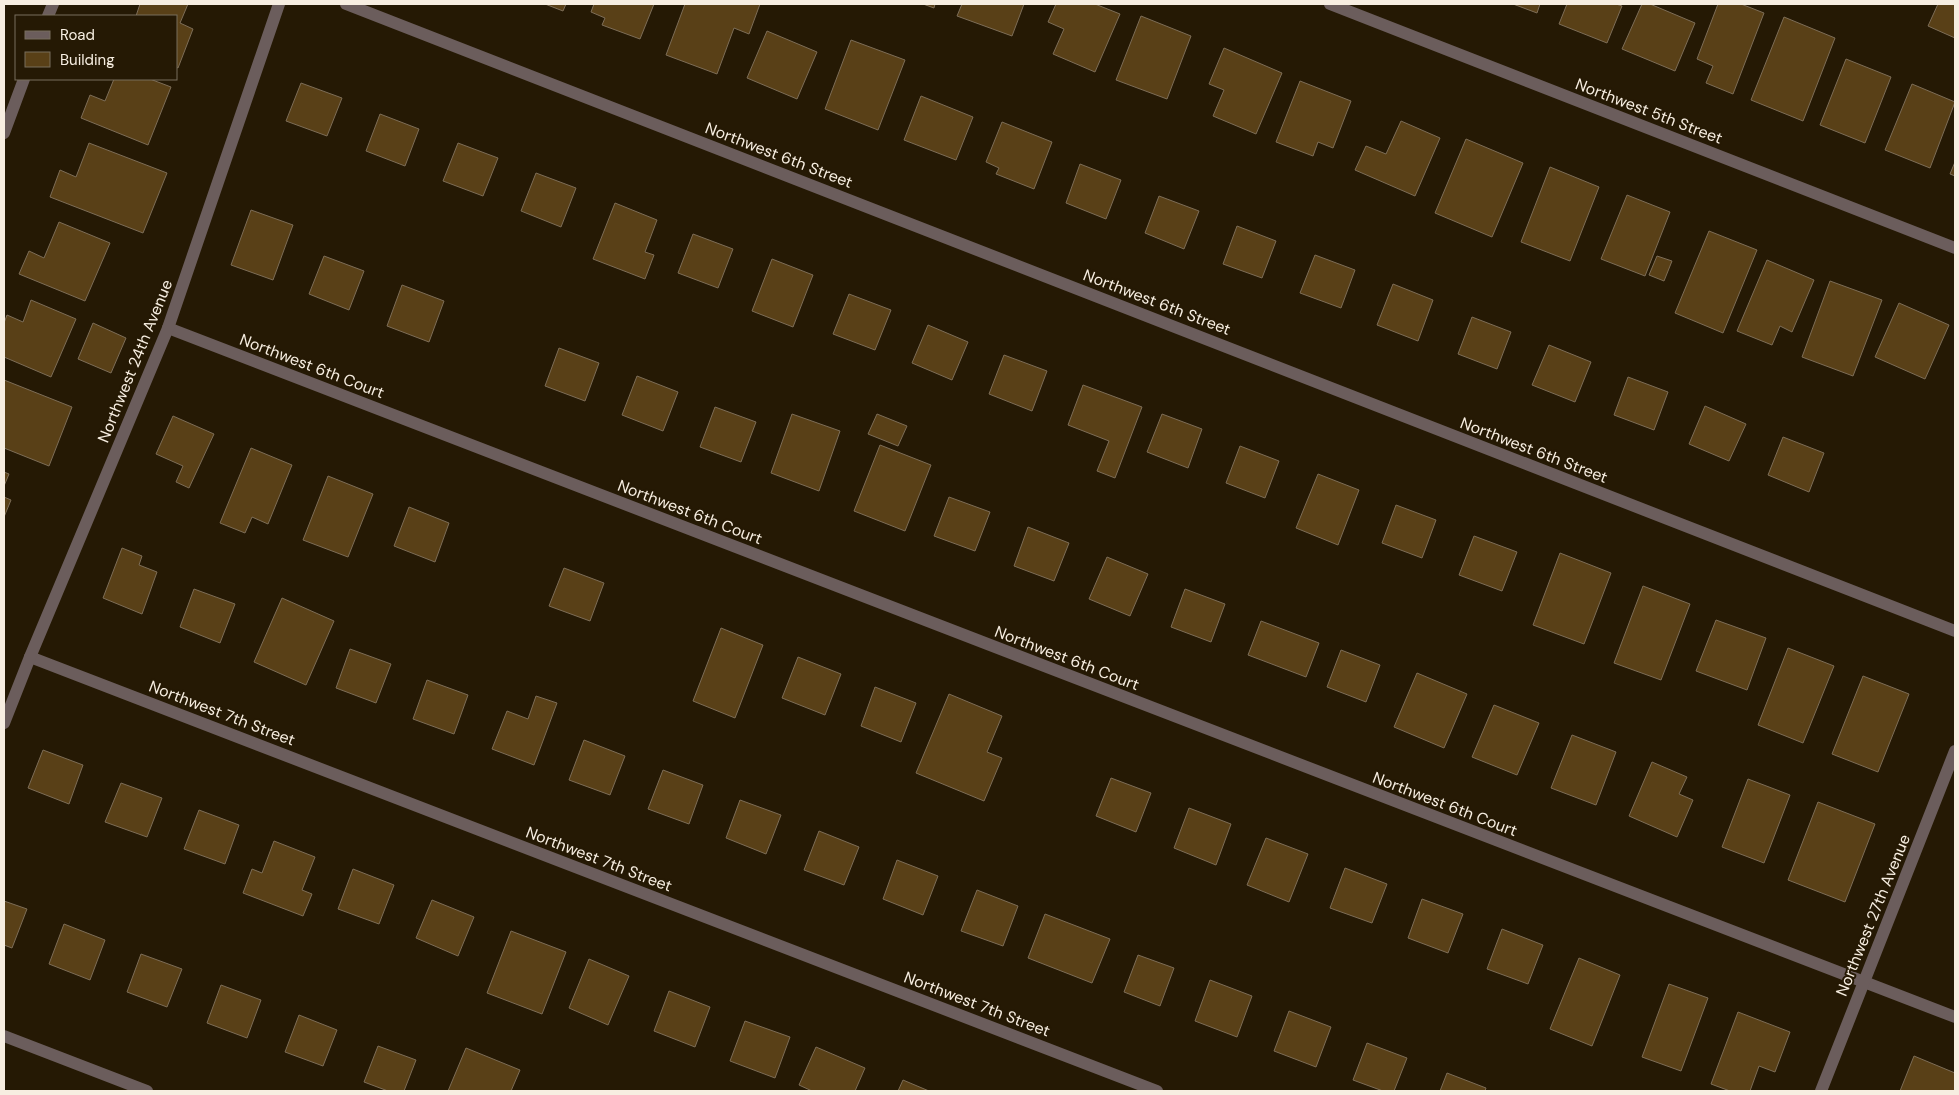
<svg xmlns="http://www.w3.org/2000/svg" width="1959" height="1095" viewBox="0 0 1959 1095" font-family="'DM Sans',sans-serif">
<style>
.building{fill:#594017;stroke:#7d6d57}
.lines{fill:none;stroke-linecap:round;stroke-linejoin:round}
.minor{stroke:#6b5d5c;stroke-width:12}
.labels{text-anchor:middle;dominant-baseline:central;stroke-width:4;stroke-linejoin:round;paint-order:stroke}
.street-label{font-size:16px;fill:#f7eee1;stroke:#251904}
</style>
<rect width="100%" height="100%" fill="#251904"/>
<!-- building -->
<g class="building">
<path d="M140,4H188L180,23L193,29L178,68L176,67V16H136Z"/>
<path d="M545,4H566L563,11Z"/>
<path d="M594,4H654L640,39L602,25L605,18L591,12Z"/>
<path d="M685,4H760L749,34L734,28L717,74L666,55Z"/>
<path d="M923,4H935L934,8Z"/>
<path d="M962,4H1024L1012,36L957,16Z"/>
<path d="M1056,4H1095L1120,14L1095,72L1053,54L1064,29L1048,22Z"/>
<path d="M1513,4H1540L1537,13Z"/>
<path d="M1567,4H1616L1622,6L1607,43L1559,24Z"/>
<path d="M1642,4H1650L1695,23L1675,71L1622,49Z"/>
<path d="M1718,4H1741L1764,13L1733,94L1706,83L1713,66L1697,59Z"/>
<path d="M1938,4H1955V38L1928,26Z"/>
<path d="M1141,16L1191,36L1167,99L1116,80Z"/>
<path d="M1784,17L1835,38L1803,121L1751,100Z"/>
<path d="M767,31L817,52L797,99L747,78Z"/>
<path d="M851,40L905,60L878,130L825,109Z"/>
<path d="M1224,48L1282,73L1256,134L1213,116L1224,90L1209,84Z"/>
<path d="M1846,59L1891,77L1865,143L1820,125Z"/>
<path d="M114,79H150L171,87L148,145L81,118L90,95L105,101Z"/>
<path d="M1300,81L1351,101L1333,148L1318,142L1313,156L1276,142Z"/>
<path d="M301,83L342,98L327,136L286,121Z"/>
<path d="M1912,84L1955,102L1930,168L1885,150Z"/>
<path d="M921,96L973,117L956,160L904,140Z"/>
<path d="M380,114L419,129L405,166L366,151Z"/>
<path d="M1401,121L1440,138L1415,196L1355,170L1366,146L1386,154Z"/>
<path d="M1002,122L1052,142L1034,189L996,174L999,168L986,162Z"/>
<path d="M1466,139L1523,163L1492,237L1435,213Z"/>
<path d="M89,143L167,173L143,233L50,197L60,170L76,177Z"/>
<path d="M458,143L498,158L483,196L443,181Z"/>
<path d="M1955,162V176L1950,174Z"/>
<path d="M1080,164L1121,180L1106,219L1066,203Z"/>
<path d="M1550,167L1599,187L1570,261L1521,242Z"/>
<path d="M536,173L576,188L561,227L521,211Z"/>
<path d="M1627,195L1670,212L1645,276L1601,259Z"/>
<path d="M1159,196L1199,211L1184,249L1145,233Z"/>
<path d="M615,203L657,220L645,252L654,255L645,279L593,259Z"/>
<path d="M251,210L293,225L273,280L231,265Z"/>
<path d="M59,222L110,243L85,301L19,274L29,251L44,258Z"/>
<path d="M1237,226L1276,241L1262,278L1223,264Z"/>
<path d="M1709,231L1757,250L1723,333L1675,313Z"/>
<path d="M693,234L733,249L718,288L678,273Z"/>
<path d="M1315,255L1355,270L1341,308L1300,293Z"/>
<path d="M324,256L364,271L349,310L309,294Z"/>
<path d="M1657,256L1672,261L1664,281L1649,275Z"/>
<path d="M772,259L813,275L793,327L752,311Z"/>
<path d="M1767,260L1814,280L1792,332L1780,326L1772,345L1737,331Z"/>
<path d="M1830,281L1882,300L1853,376L1802,357Z"/>
<path d="M1393,284L1433,300L1418,341L1377,325Z"/>
<path d="M402,285L444,301L429,342L387,326Z"/>
<path d="M849,294L891,310L875,350L833,334Z"/>
<path d="M31,300L76,319L51,377L4,357V323L7,315L23,322Z"/>
<path d="M1899,303L1949,325L1925,379L1875,357Z"/>
<path d="M1472,317L1511,332L1497,369L1458,354Z"/>
<path d="M93,323L126,338L111,373L78,359Z"/>
<path d="M928,325L968,342L952,380L912,363Z"/>
<path d="M1549,345L1591,362L1575,402L1532,385Z"/>
<path d="M559,348L599,363L585,401L545,386Z"/>
<path d="M1004,355L1047,371L1032,411L989,394Z"/>
<path d="M637,376L678,392L663,431L622,415Z"/>
<path d="M1628,377L1668,392L1654,430L1614,415Z"/>
<path d="M4,380L72,407L49,466L4,448Z"/>
<path d="M1083,385L1142,407L1115,478L1097,471L1109,441L1068,425Z"/>
<path d="M1705,406L1746,424L1729,461L1689,444Z"/>
<path d="M715,407L756,422L741,462L700,447Z"/>
<path d="M792,414L840,431L819,491L771,473Z"/>
<path d="M877,414L907,426L898,446L868,434Z"/>
<path d="M1162,414L1202,429L1188,468L1147,452Z"/>
<path d="M173,416L214,434L189,488L176,482L183,466L156,454Z"/>
<path d="M1783,437L1824,453L1809,492L1768,475Z"/>
<path d="M880,445L931,465L905,531L854,511Z"/>
<path d="M1240,446L1279,461L1265,498L1226,483Z"/>
<path d="M251,448L292,465L268,524L252,517L245,533L220,523Z"/>
<path d="M4,472L9,474L4,486Z"/>
<path d="M1318,474L1359,490L1338,545L1296,528Z"/>
<path d="M328,476L373,494L348,557L303,540Z"/>
<path d="M4,497L11,500L4,517Z"/>
<path d="M949,497L990,512L975,551L934,536Z"/>
<path d="M1396,505L1436,520L1422,558L1382,543Z"/>
<path d="M409,507L449,523L435,562L394,546Z"/>
<path d="M1028,527L1069,543L1054,581L1014,566Z"/>
<path d="M1474,536L1517,552L1502,591L1459,575Z"/>
<path d="M122,548L142,556L139,565L157,572L142,614L103,598Z"/>
<path d="M1560,553L1611,573L1584,644L1533,625Z"/>
<path d="M1107,557L1148,574L1130,616L1089,599Z"/>
<path d="M564,568L604,583L590,621L549,606Z"/>
<path d="M1643,586L1690,604L1661,680L1614,663Z"/>
<path d="M194,589L235,604L220,643L180,627Z"/>
<path d="M1185,589L1225,604L1211,642L1171,627Z"/>
<path d="M282,598L334,621L306,685L254,662Z"/>
<path d="M1716,620L1766,638L1747,690L1696,671Z"/>
<path d="M1261,621L1319,643L1306,677L1248,655Z"/>
<path d="M721,628L763,645L735,718L693,701Z"/>
<path d="M1788,648L1834,666L1803,743L1758,725Z"/>
<path d="M350,649L391,664L376,703L336,688Z"/>
<path d="M1341,650L1380,665L1366,702L1327,687Z"/>
<path d="M798,657L841,674L825,715L782,698Z"/>
<path d="M1417,673L1467,694L1444,748L1394,727Z"/>
<path d="M1863,676L1909,694L1878,772L1832,754Z"/>
<path d="M427,680L468,695L454,734L413,719Z"/>
<path d="M875,687L916,703L901,742L861,726Z"/>
<path d="M949,694L1002,716L987,752L1002,758L984,801L916,773Z"/>
<path d="M536,696L557,703L534,765L492,749L507,711L528,719Z"/>
<path d="M1494,705L1539,723L1517,775L1472,757Z"/>
<path d="M1572,735L1616,752L1596,805L1551,788Z"/>
<path d="M584,740L625,756L610,795L569,780Z"/>
<path d="M43,750L83,765L69,804L28,788Z"/>
<path d="M1652,762L1687,777L1679,794L1693,800L1677,837L1629,816Z"/>
<path d="M663,770L703,785L689,824L648,809Z"/>
<path d="M1111,778L1151,793L1136,832L1096,816Z"/>
<path d="M1748,779L1790,795L1764,863L1722,847Z"/>
<path d="M121,783L162,798L147,837L105,822Z"/>
<path d="M740,800L781,815L766,854L726,838Z"/>
<path d="M1818,802L1875,824L1845,902L1788,880Z"/>
<path d="M1189,808L1231,824L1216,865L1174,848Z"/>
<path d="M199,810L239,825L225,864L184,849Z"/>
<path d="M819,831L859,847L844,885L804,870Z"/>
<path d="M1266,838L1308,854L1289,902L1247,885Z"/>
<path d="M274,841L315,857L302,890L312,894L303,916L243,893L252,869L262,873Z"/>
<path d="M897,860L938,876L923,915L883,899Z"/>
<path d="M1345,868L1387,884L1372,923L1330,908Z"/>
<path d="M353,869L394,885L379,924L338,909Z"/>
<path d="M977,890L1018,906L1003,946L961,931Z"/>
<path d="M1422,899L1463,914L1448,953L1408,938Z"/>
<path d="M432,900L474,917L458,956L416,938Z"/>
<path d="M4,901L27,909L12,948L4,945Z"/>
<path d="M1045,914L1110,939L1092,983L1028,958Z"/>
<path d="M64,924L105,940L90,980L49,964Z"/>
<path d="M1502,929L1543,945L1528,984L1487,969Z"/>
<path d="M511,931L566,952L542,1014L487,993Z"/>
<path d="M141,954L182,969L167,1007L127,992Z"/>
<path d="M1138,955L1174,968L1160,1006L1124,992Z"/>
<path d="M1579,958L1620,975L1592,1046L1550,1029Z"/>
<path d="M589,959L629,976L608,1025L569,1008Z"/>
<path d="M1210,980L1252,996L1237,1037L1195,1021Z"/>
<path d="M1669,984L1708,998L1681,1071L1642,1057Z"/>
<path d="M221,985L261,1000L247,1038L207,1023Z"/>
<path d="M669,991L710,1007L695,1047L654,1031Z"/>
<path d="M1289,1011L1331,1027L1316,1067L1274,1051Z"/>
<path d="M1738,1012L1790,1032L1775,1072L1759,1066L1750,1091H1730L1711,1084Z"/>
<path d="M299,1015L337,1030L323,1066L285,1052Z"/>
<path d="M745,1021L790,1037L775,1078L730,1061Z"/>
<path d="M1367,1043L1407,1058L1394,1091H1383L1353,1080Z"/>
<path d="M378,1046L416,1060L404,1091H388L364,1082Z"/>
<path d="M816,1047L865,1068L855,1091H812L799,1085Z"/>
<path d="M466,1048L520,1070L511,1091H448Z"/>
<path d="M1914,1056L1955,1073V1091H1900Z"/>
<path d="M1447,1073L1486,1088L1485,1091H1440Z"/>
<path d="M903,1080L929,1091H898Z"/>
</g>
<g class="lines">
<!-- minor -->
<g class="minor">
<path d="M346,4L1955,631"/>
<path d="M1330,4L1955,248"/>
<path d="M48,16L53,4"/>
<path d="M4,133L24,79"/>
<path d="M168,328L1955,1017"/>
<path d="M30,657L1157,1091"/>
<path d="M4,723L30,657L168,328L279,4"/>
<path d="M4,1036L147,1091"/>
<path d="M1821,1091L1955,751"/>
</g>
</g>
<g class="labels">
<!-- street labels -->
<g class="street-label">
<text transform="translate(1649 111) rotate(21)">Northwest 5th Street</text>
<text transform="translate(779 155) rotate(21)">Northwest 6th Street</text>
<text transform="translate(1157 302) rotate(21)">Northwest 6th Street</text>
<text transform="translate(135 361) rotate(-68)">Northwest 24th Avenue</text>
<text transform="translate(312 366) rotate(21)">Northwest 6th Court</text>
<text transform="translate(1534 450) rotate(21)">Northwest 6th Street</text>
<text transform="translate(690 512) rotate(21)">Northwest 6th Court</text>
<text transform="translate(1067 658) rotate(21)">Northwest 6th Court</text>
<text transform="translate(222 713) rotate(21)">Northwest 7th Street</text>
<text transform="translate(1445 804) rotate(21)">Northwest 6th Court</text>
<text transform="translate(599 859) rotate(21)">Northwest 7th Street</text>
<text transform="translate(1873 915) rotate(-68)">Northwest 27th Avenue</text>
<text transform="translate(977 1004) rotate(21)">Northwest 7th Street</text>
</g>
</g>
<!-- border -->
<rect width="1959" height="1095" fill="none" stroke="#f7eee1" stroke-width="10"/>
<!-- legend -->
<rect x="15" y="15" width="162" height="65" fill="#251904" stroke="#796e5c"/>
<rect x="25" y="31" width="25" height="8" fill="#6b5d5c" stroke="#796e5c"/>
<text x="60" y="40" font-size="15" fill="#f7eee1">Road</text>
<rect x="25" y="52" width="25" height="15" fill="#594017" stroke="#796e5c"/>
<text x="60" y="65" font-size="15" fill="#f7eee1">Building</text>
</svg>
